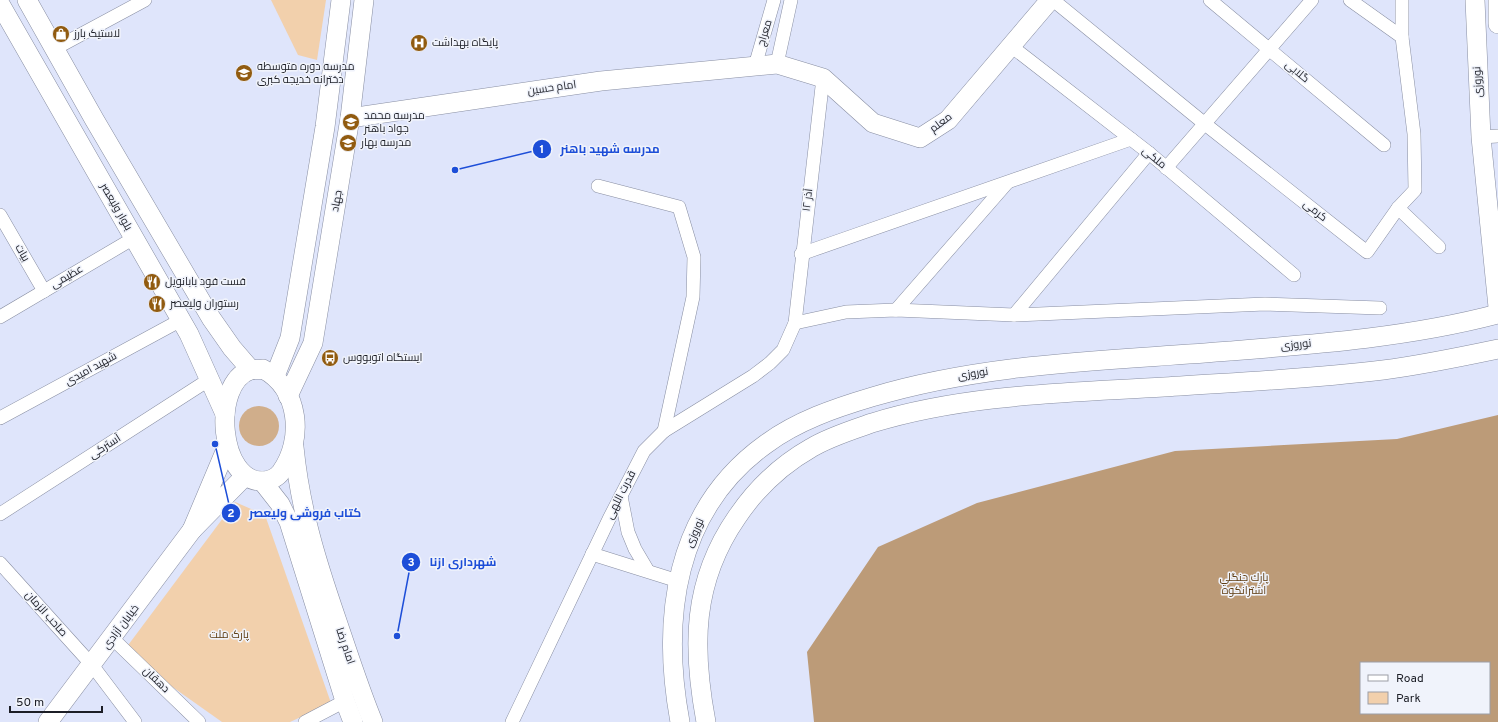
<svg xmlns="http://www.w3.org/2000/svg" width="1498" height="722" viewBox="0 0 1498 722" font-family="Overpass,Cairo,sans-serif">
<style>
.green{fill:#f2d0ac}
.forest{fill:#bc9b78;fill-rule:evenodd}
.water{fill:#d0ae8b}
.lines{fill:none;stroke-linecap:round;stroke-linejoin:round}
.street-casing{stroke:#888ea2;stroke-width:14}
.secondary-casing{stroke:#888ea2;stroke-width:20}
.street{stroke:#fff;stroke-width:13}
.secondary{stroke:#fff;stroke-width:19}
.labels{text-anchor:middle;dominant-baseline:central;stroke-width:3;stroke-linejoin:round;paint-order:stroke}
.street-label{font-size:11px;fill:#1c1e26;stroke:#f0f3fb}
.poi-label{font-size:11px;fill:#1c1e26;stroke:#f0f3fb;text-anchor:start}
.park-label{font-size:11px;fill:#5f3d12;stroke:#f0f3fb}
.leader{fill:none;stroke:#1d4ed8;stroke-width:1.5}
.callout-dot{fill:#1d4ed8;stroke:#f0f3fb;stroke-width:1.5}
.mark-label{font-size:12px;text-anchor:middle;font-weight:bold;fill:#fff}
.callout-label{font-size:12px;text-anchor:middle;font-weight:bold;fill:#1d4ed8;stroke:#f0f3fb;stroke-width:3;stroke-linejoin:round;paint-order:stroke}
</style>
<rect width="100%" height="100%" fill="#dfe5fb"/>
<!-- green -->
<g class="green">
<path d="M271,0H326L317,60L298,55Z"/>
<path d="M235,502L265,515L331,703L290,722H222L123,652Z"/>
</g>
<!-- forest -->
<path class="forest" d="M1498,415V722H814L807,652L878,547L977,503L1175,451L1397,439ZM1361,663H1489V713H1361Z"/>
<!-- water -->
<circle class="water" cx="259" cy="426" r="20"/>
<g class="lines">
<!-- street casing -->
<g class="street-casing">
<g id="street">
<path d="M1053,0L1205,124L1367,252L1398,208L1415,190L1414,134L1402,37V0"/>
<path d="M1210,0L1384,145"/>
<path d="M1350,0L1402,37"/>
<path d="M1011,46L1149,153L1294,275"/>
<path d="M54,49L145,0"/>
<path d="M777,64L791,0"/>
<path d="M755,66L774,0"/>
<path d="M1481,137L1498,136"/>
<path d="M1166,168L1312,0"/>
<path d="M598,186L679,207L694,257L693,297L664,431"/>
<path d="M1398,208L1439,247"/>
<path d="M0,215L44,291"/>
<path d="M801,254L1131,139"/>
<path d="M896,310L1007,183"/>
<path d="M1014,315L1149,153"/>
<path d="M0,317L134,238"/>
<path d="M795,323L846,312L896,310L1014,315L1265,304L1380,308"/>
<path d="M0,418L181,320"/>
<path d="M621,496L628,532L635,549L648,571"/>
<path d="M0,514L210,379"/>
<path d="M592,554L678,581"/>
<path d="M0,563L92,665L135,722"/>
<path d="M112,638L199,722"/>
<path d="M305,722L345,701"/>
<path d="M512,722L609,519L644,451L664,431L753,376L770,363L783,350L795,323L823,78"/>
</g>
</g>
<!-- secondary casing -->
<g class="secondary-casing">
<g id="secondary">
<path d="M27,0L94,119L211,318L232,348L251,370"/>
<path d="M1475,0L1481,137L1498,307"/>
<path d="M1498,0V24"/>
<path d="M0,4L189,334L225,414"/>
<path d="M350,118L601,81L777,64L823,78L873,123L920,138L948,120L1050,0"/>
<path d="M263,369C300,389 304,440 281,472C277,478 269,481 263,481C219,483 211,384 250,370C254,369 259,370 263,369Z"/>
<path d="M275,376L290,338L325,127L341,0"/>
<path d="M288,396L313,343L350,118L364,0"/>
<path d="M227,447L192,530L245,476"/>
<path d="M294,447C300,508 316,560 336,618C348,653 359,688 373,722"/>
<path d="M262,481L280,504L289,522L345,701L353,722"/>
<path d="M48,722L192,530"/>
<path d="M680,722C661,619 674,510 766,444C797,421 835,408 872,397C989,362 1109,361 1230,351C1319,344 1411,337 1498,314"/>
<path d="M706,722C692,647 692,582 737,517C756,489 781,465 811,448C829,437 852,430 872,423C966,394 1067,393 1164,387C1237,382 1311,379 1383,370C1422,365 1460,357 1498,349"/>
</g>
</g>
<!-- street -->
<use href="#street" class="street"/>
<!-- secondary -->
<use href="#secondary" class="secondary"/>
</g>
<!-- icons -->
<defs>
<g id="shop-disc" transform="scale(0.9)"><circle r="9.5" fill="#915b10" stroke="#f0f3fb"/><path d="M-5-2.5h2.3a2.7 3.5 0 0 1 5.4 0H5L5.5 6h-11ZM-1.5-2.5h3a1.5 2.3 0 0 0-3 0Z" fill="#fff"/></g>
<g id="hospital-disc" transform="scale(0.9)"><circle r="9.5" fill="#915b10" stroke="#f0f3fb"/><path d="M-5-5h3v3.5h4V-5h3V5h-3V1.5h-4V5h-3Z" fill="#fff"/></g>
<g id="school-disc" transform="scale(0.9)"><circle r="9.5" fill="#915b10" stroke="#f0f3fb"/><path d="M0-5L7-2L0 1L-7-2ZM-4 1L0 2.5L4 1V4Q0 6-4 4Z" fill="#fff"/></g>
<g id="restaurant-disc" transform="scale(0.9)"><circle r="9.5" fill="#915b10" stroke="#f0f3fb"/><path d="M-5-6h1v4h1v-4h1v4h1v-4h1v5L-1.5 .5V6h-2V.5L-5-1ZM5-6V6H3V1.5H1.5Q1.5-4 5-6Z" fill="#fff"/></g>
<g id="bus-disc" transform="scale(0.9)"><circle r="9.5" fill="#915b10" stroke="#f0f3fb"/><path d="M-5-6H5V4H4V6H2V4H-2V6H-4V4H-5ZM-3.5-4V0h7V-4ZM-3.5 1.2v1.5H-2V1.2ZM2 1.2v1.5H3.5V1.2Z" fill="#fff"/></g>
</defs>
<g fill-rule="evenodd">
<use href="#shop-disc" x="61" y="34"/>
<use href="#hospital-disc" x="419" y="43"/>
<use href="#school-disc" x="244" y="73"/>
<use href="#school-disc" x="351" y="122"/>
<use href="#school-disc" x="348" y="143"/>
<use href="#restaurant-disc" x="152" y="282"/>
<use href="#restaurant-disc" x="157" y="304"/>
<use href="#bus-disc" x="330" y="358"/>
</g>
<g class="labels">
<!-- street labels -->
<g class="street-label">
<text transform="translate(765 33) rotate(-73)">معراج</text>
<text transform="translate(1297 72) rotate(40)">گلابی</text>
<text transform="translate(1478 82) rotate(-93)">نوروزی</text>
<text transform="translate(552 88) rotate(-8)">امام حسین</text>
<text transform="translate(941 123) rotate(-37)">معلم</text>
<text transform="translate(1154 158) rotate(40)">ملکی</text>
<text transform="translate(808 200) rotate(-83)">۱۲ آذر</text>
<text transform="translate(337 201) rotate(-80)">جهاد</text>
<text transform="translate(116 207) rotate(60)">بلوار ولیعصر</text>
<text transform="translate(1315 211) rotate(38)">کرمی</text>
<text transform="translate(22 253) rotate(60)">بیات</text>
<text transform="translate(67 277) rotate(-30)">عظیمی</text>
<text transform="translate(1296 345) rotate(-6)">نوروزی</text>
<text transform="translate(91 369) rotate(-29)">شهید امیدی</text>
<text transform="translate(973 374) rotate(-9)">نوروزی</text>
<text transform="translate(105 447) rotate(-33)">آسترکی</text>
<text transform="translate(621 495) rotate(-63)">قدرت اللهی</text>
<text transform="translate(695 533) rotate(-66)">نوروزی</text>
<text transform="translate(46 614) rotate(48)">صاحب الزمان</text>
<text transform="translate(121 627) rotate(-53)">خیابان آزادی</text>
<text transform="translate(345 646) rotate(71)">امام رضا</text>
<text transform="translate(156 680) rotate(44)">دهقان</text>
</g>
<!-- poi labels -->
<g class="poi-label">
<text x="74" y="34">لاستیک بارز</text>
<text x="432" y="43">پایگاه بهداشت</text>
<text x="257" y="67">مدرسه دوره متوسطه<tspan x="257" dy="13">دخترانه خدیجه کبری</tspan></text>
<text x="364" y="116">مدرسه محمد<tspan x="364" dy="13">جواد باهنر</tspan></text>
<text x="361" y="143">مدرسه بهار</text>
<text x="165" y="282">فست فود بابانویل</text>
<text x="170" y="304">رستوران ولیعصر</text>
<text x="343" y="358">ایستگاه اتوبووس</text>
</g>
<!-- park labels -->
<g class="park-label">
<text x="1244" y="578">پارك جنگلي<tspan x="1244" dy="13">اشترانكوه</tspan></text>
<text x="229" y="635">پارک ملت</text>
</g>
</g>
<!-- callouts -->
<path class="leader" d="M455 170L542 149M215 444L231 513M397 636L411 562"/>
<g class="callout-dot">
<circle cx="455" cy="170" r="4"/>
<circle cx="215" cy="444" r="4"/>
<circle cx="397" cy="636" r="4"/>
<circle cx="542" cy="149" r="10"/>
<circle cx="231" cy="513" r="10"/>
<circle cx="411" cy="562" r="10"/>
</g>
<g class="mark-label">
<text x="542" y="153">1</text>
<text x="231" y="517">2</text>
<text x="411" y="566">3</text>
</g>
<g class="callout-label">
<text x="610" y="153">مدرسه شهید باهنر</text>
<text x="305" y="517">کتاب فروشی ولیعصر</text>
<text x="463" y="566">شهرداری ازنا</text>
</g>
<!-- legend -->
<rect x="1360" y="662" width="130" height="52" fill="#f0f3fb" stroke="#9b9ea6"/>
<rect x="1368" y="675" width="20" height="6" fill="#ffffff" stroke="#9b9ea6"/>
<text x="1396" y="682" font-size="12" fill="#1c1e26">Road</text>
<rect x="1368" y="692" width="20" height="12" fill="#f2d0ac" stroke="#9b9ea6"/>
<text x="1396" y="702" font-size="12" fill="#1c1e26">Park</text>
<!-- scale -->
<path d="M10 706v6h92v-6" fill="none" stroke="#1c1e26" stroke-width="2"/>
<text x="16" y="706" font-size="12" fill="#1c1e26" stroke="#f0f3fb" stroke-width="3" paint-order="stroke">50 m</text>
</svg>
